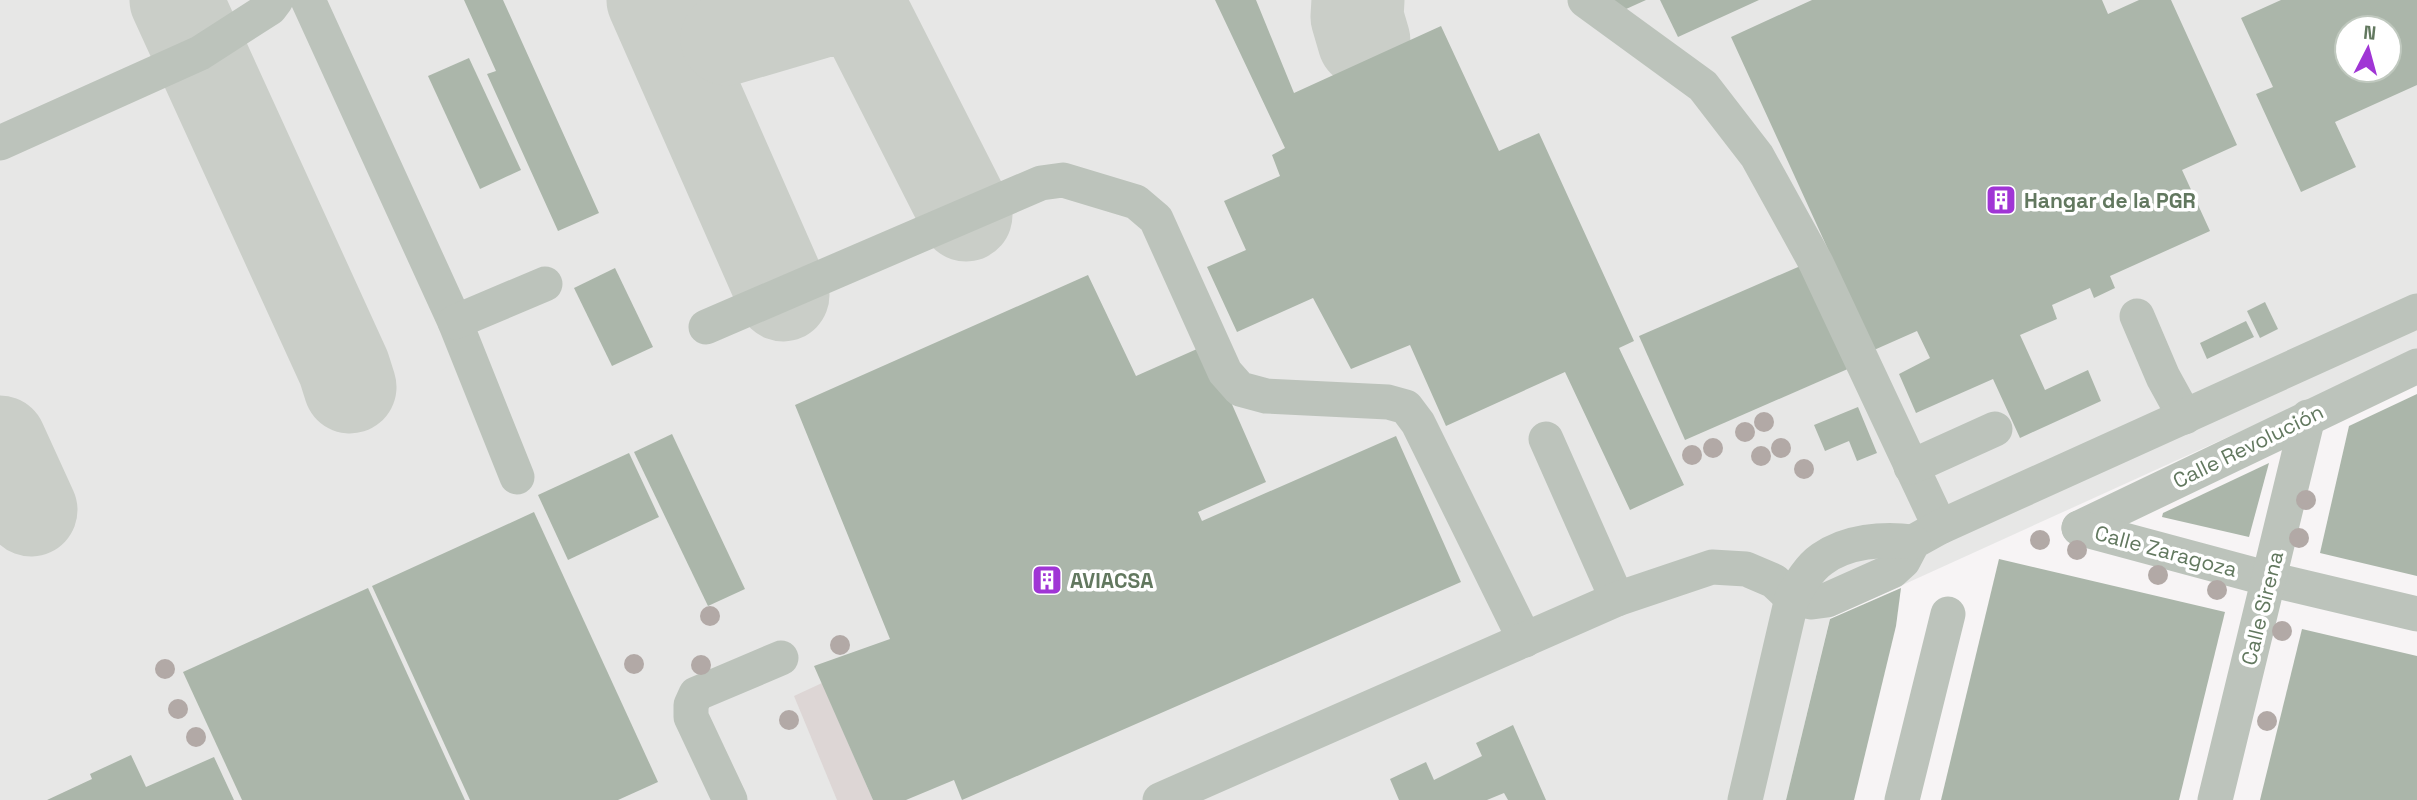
<svg xmlns="http://www.w3.org/2000/svg" width="2417" height="800" viewBox="0 0 2417 800" font-family="'Space Grotesk',sans-serif">
<style>
.built{fill:#e7e7e6;fill-rule:evenodd}
.green{fill:#ddd6d5}
.lines{fill:none;stroke-linecap:round;stroke-linejoin:round}
.taxiway{stroke:#cacec8;stroke-width:93}
.building{fill:#abb6aa;fill-rule:evenodd}
.minor{stroke:#bcc3bb;stroke-width:35}
.tree{fill:#b2a9a6}
.labels{text-anchor:middle;dominant-baseline:central;stroke-width:7;stroke-linejoin:round;paint-order:stroke}
.poi-label{font-size:21px;font-weight:bold;fill:#62785f;stroke:#fff;text-anchor:start}
.street-label{font-size:21px;fill:#62785f;stroke:#fff}
</style>
<rect width="100%" height="100%" fill="#f7f4f5"/>
<!-- built -->
<path class="built" d="M0,0H2417V351L1830,618L1786,800H0ZM2347,28H2389V70H2347Z"/>
<!-- green -->
<path class="green" d="M822,683L873,800H837L794,696Z"/>
<g class="lines">
<!-- taxiway -->
<g class="taxiway">
<path d="M176,0L344,368L350,387"/>
<path d="M653,0L783,295"/>
<path d="M1358,0L1357,17L1364,41"/>
<path d="M727,39L826,10L849,11L869,24L966,215"/>
<path d="M0,442L31,510"/>
</g>
</g>
<!-- building -->
<g class="building">
<path d="M464,0H503L599,213L558,231L487,74L496,71Z"/>
<path d="M1215,0H1256L1294,93L1441,26L1499,151L1539,133L1634,341L1619,348L1684,485L1630,510L1565,372L1446,426L1410,345L1351,369L1313,298L1237,332L1207,267L1246,250L1224,201L1280,176L1272,155L1285,148Z"/>
<path d="M1608,0H1646L1615,14Z"/>
<path d="M1660,0H1759L1678,37Z"/>
<path d="M1812,0H2102L2108,14L2139,0H2171L2237,145L2182,170L2210,231L2110,276L2115,288L2094,298L2090,288L2052,305L2057,319L2020,335L2045,390L2088,370L2101,401L2020,438L1993,379L1916,413L1899,374L1930,358L1917,331L1874,350L1731,37Z"/>
<path d="M2281,0H2417V85L2335,122L2356,167L2301,192L2256,94L2273,87L2241,18ZM2347,28H2389V70H2347Z"/>
<path d="M469,58L521,170L480,189L428,76Z"/>
<path d="M1805,264L1850,368L1685,440L1639,336Z"/>
<path d="M615,268L653,347L612,366L574,288Z"/>
<path d="M1088,275L1136,376L1206,345L1266,482L1198,512L1202,521L1396,436L1461,582L962,800L954,780L906,800H873L814,666L890,639L795,405Z"/>
<path d="M2265,302L2278,329L2260,338L2247,311Z"/>
<path d="M2246,321L2254,337L2207,359L2200,343Z"/>
<path d="M2417,394V576L2320,553L2349,426Z"/>
<path d="M1858,407L1877,453L1857,461L1849,441L1825,451L1814,425Z"/>
<path d="M672,434L745,589L708,606L634,452Z"/>
<path d="M629,453L659,517L568,560L538,495Z"/>
<path d="M2269,463L2249,537L2162,517L2163,513Z"/>
<path d="M534,512L658,782L618,800H470L372,586Z"/>
<path d="M1999,559L2225,612L2179,800H1941Z"/>
<path d="M368,588L465,800H242L183,672Z"/>
<path d="M1901,588L1896,626L1854,800H1786L1830,619Z"/>
<path d="M2302,629L2417,656V800H2260Z"/>
<path d="M1513,725L1546,800H1508L1504,793L1487,800H1399L1390,779L1426,762L1434,780L1482,756L1476,743Z"/>
<path d="M131,755L146,787L214,757L234,800H47L92,779L90,774Z"/>
</g>
<g class="lines">
<!-- minor -->
<g class="minor">
<path d="M308,0L455,322L517,477"/>
<path d="M1585,0L1703,86L1757,156L1816,263L1940,527"/>
<path d="M0,143L200,53L270,8L276,0"/>
<path d="M2137,316L2163,377L2185,417"/>
<path d="M455,322L545,284"/>
<path d="M706,327L1041,183L1063,180L1136,202L1156,219L1225,372L1240,389L1266,396L1388,402L1406,407L1418,423L1525,640"/>
<path d="M1546,439L1617,599"/>
<path d="M1911,467L1995,429"/>
<path d="M2079,528L2417,366"/>
<path d="M2079,528L2269,579L2417,614"/>
<path d="M730,800L691,717V705L696,694L781,658"/>
<path d="M1160,800L1617,599L1712,567L1746,569L1774,581L1792,598L1812,602L1827,600L1892,571L1903,561L1913,542L1940,527L2417,311"/>
<path d="M1745,800L1792,598C1800,584 1809,568 1822,559C1847,541 1883,538 1913,542"/>
<path d="M1902,800L1948,614"/>
<path d="M2215,800L2308,417"/>
</g>
</g>
<!-- trees -->
<g class="tree">
<circle cx="1764" cy="422" r="10"/>
<circle cx="1745" cy="432" r="10"/>
<circle cx="1713" cy="448" r="10"/>
<circle cx="1781" cy="448" r="10"/>
<circle cx="1692" cy="455" r="10"/>
<circle cx="1761" cy="456" r="10"/>
<circle cx="1804" cy="469" r="10"/>
<circle cx="2306" cy="500" r="10"/>
<circle cx="2299" cy="538" r="10"/>
<circle cx="2040" cy="540" r="10"/>
<circle cx="2077" cy="550" r="10"/>
<circle cx="2158" cy="575" r="10"/>
<circle cx="2217" cy="590" r="10"/>
<circle cx="710" cy="616" r="10"/>
<circle cx="2282" cy="631" r="10"/>
<circle cx="840" cy="645" r="10"/>
<circle cx="634" cy="664" r="10"/>
<circle cx="701" cy="665" r="10"/>
<circle cx="165" cy="669" r="10"/>
<circle cx="178" cy="709" r="10"/>
<circle cx="789" cy="720" r="10"/>
<circle cx="2267" cy="721" r="10"/>
<circle cx="196" cy="737" r="10"/>
</g>
<!-- icons -->
<defs>
<g id="building-square" transform="scale(1.575)"><rect x="-9" y="-9" width="18" height="18" rx="4" fill="#a035d5" stroke="#fff"/><path d="M-4-6H4V6H1V3H-1V6H-4ZM-2.5-4.3h1.7v1.8h-1.7ZM.8-4.3h1.7v1.8H.8ZM-2.5-1h1.7V.8h-1.7ZM.8-1h1.7V.8H.8Z" fill="#fff"/></g>
</defs>
<g fill-rule="evenodd">
<use href="#building-square" x="2001" y="200"/>
<use href="#building-square" x="1047" y="580"/>
</g>
<g class="labels">
<!-- poi labels -->
<g class="poi-label">
<text x="2024" y="200">Hangar de la PGR</text>
<text x="1070" y="580">AVIACSA</text>
</g>
<!-- street labels -->
<g class="street-label">
<text transform="translate(2248 446) rotate(-26)">Calle Revolución</text>
<text transform="translate(2166 551) rotate(15)">Calle Zaragoza</text>
<text transform="translate(2262 608) rotate(-76)">Calle Sirena</text>
</g>
</g>
<!-- north arrow -->
<g transform="translate(2368 49) rotate(6)"><circle r="33" fill="#ffffff" stroke="#c0c9bf" stroke-width="2"/>
<path d="M0-5L12 26L0 18L-12 26Z" fill="#a035d5"/>
<text y="-10" font-size="19" font-weight="bold" text-anchor="middle" fill="#62785f">N</text>
</g>
</svg>
